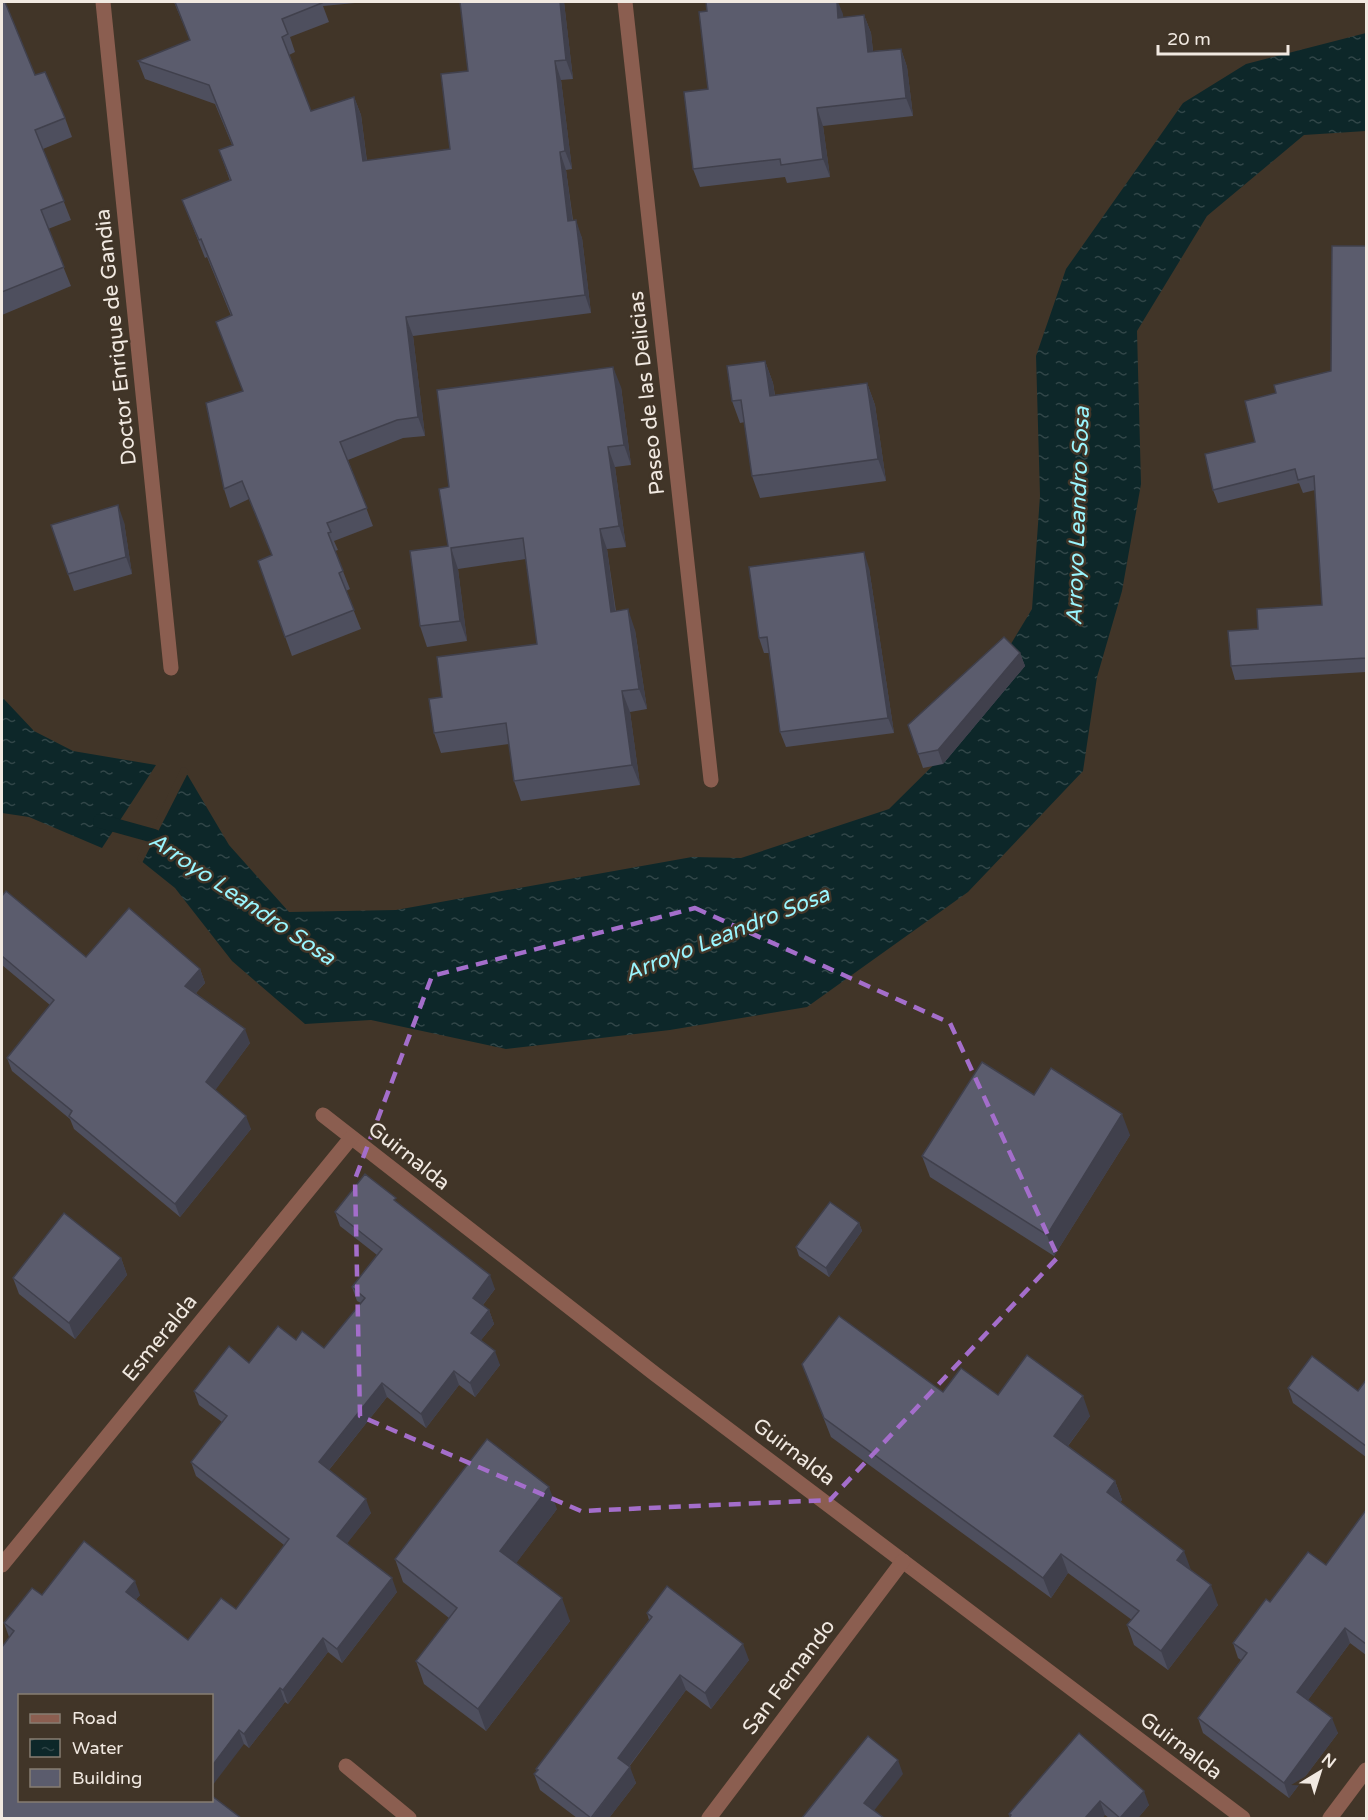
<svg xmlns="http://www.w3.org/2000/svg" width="1368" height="1820" viewBox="0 0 1368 1820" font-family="'Varela Round',sans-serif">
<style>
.water{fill:url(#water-ripples)}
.pier{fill:#413528}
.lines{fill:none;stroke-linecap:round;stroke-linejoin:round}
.stream{stroke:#0d2729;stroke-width:14}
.street{stroke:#8b5e50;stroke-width:15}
.wall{fill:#4e4f5e}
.shaded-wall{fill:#40404c}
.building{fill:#5b5c6d;stroke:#40404c;stroke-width:1.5}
.marked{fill:none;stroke:#a46ecb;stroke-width:4.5;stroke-dasharray:12 8;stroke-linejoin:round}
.labels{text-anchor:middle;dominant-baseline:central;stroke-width:5;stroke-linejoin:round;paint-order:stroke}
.street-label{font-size:21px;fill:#f1e9e1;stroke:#413528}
.water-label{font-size:22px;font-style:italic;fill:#9af5fe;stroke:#413528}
</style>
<defs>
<pattern id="water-ripples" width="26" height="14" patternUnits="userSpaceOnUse" patternTransform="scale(1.5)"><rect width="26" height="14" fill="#0d2729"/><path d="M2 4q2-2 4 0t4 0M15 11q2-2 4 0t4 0" fill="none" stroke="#314648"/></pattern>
</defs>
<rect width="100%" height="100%" fill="#413528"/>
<!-- water -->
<g class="water">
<path d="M1366,33V131L1304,135L1207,216L1137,331L1141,484L1122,591L1097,677L1083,771L968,892L807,1007L670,1030L506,1049L371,1020L305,1024L232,961L175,888L140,860L184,769L229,845L289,912L396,910L692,857L741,858L889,809L981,718L994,672L1032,609L1040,496L1036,356L1066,269L1183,103L1246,64Z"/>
<path d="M2,697L34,731L73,751L156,765L102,848L29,817L2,813Z"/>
</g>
<!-- pier -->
<path class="pier" d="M185,767L189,771L141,865L137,859L181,768Z"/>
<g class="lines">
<!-- stream -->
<path class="stream" d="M100,821L154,836L166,844"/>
<!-- street -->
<g class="street">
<path d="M103,2L171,668"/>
<path d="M625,2L711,780"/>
<path d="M323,1115L655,1374L1243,1818"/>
<path d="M2,1565L351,1138"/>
<path d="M346,1766L409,1818"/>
<path d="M709,1818L903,1561"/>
<path d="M1330,1818L1366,1770"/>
</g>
</g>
<!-- wall -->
<g class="wall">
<path d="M2,2L35,75L65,118L72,137L43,149L71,220L48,229L71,286L2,315Z"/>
<path d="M174,2H355V3L323,6L329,22L290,37L295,52L289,55L311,111L354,97L361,115L367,161L450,149L468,71L564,2L573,79L561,80L572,169L566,170L573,220L582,238L591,313L413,336L425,436L403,438L348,460L373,526L334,541L338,550L335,551L350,589L346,591L361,629L292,656L258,561L272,555L249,499L230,508L224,489L243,391L216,322L231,316L207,257L205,258L182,200L230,181L219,150L232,145L215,104L145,79L138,61L190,40Z"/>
<path d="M707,11L843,14V18L864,15L871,33L873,51L901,49L907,67L913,116L823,126L830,177L787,183L785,177L700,187L693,169L708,89Z"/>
<path d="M1366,246V672L1235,680L1231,666L1258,629L1322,605L1315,490L1303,493L1299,483L1218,503L1213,490L1255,442L1276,393L1331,371Z"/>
<path d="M765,361L773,383L775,395L867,383L875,405L886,481L760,498L752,476L745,422L740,423L732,401Z"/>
<path d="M621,387L631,465L615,467L626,547L607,549L616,611L635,630L647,709L630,712L640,785L521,801L514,781L509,744L441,753L434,733L442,697L537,644L526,559L458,569L467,641L427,647L420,626L448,546L449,487Z"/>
<path d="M124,522L132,574L74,591L68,574Z"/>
<path d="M869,568L894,733L786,747L780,732L769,653H764L759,638Z"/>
<path d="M1020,653L1025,666L943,764L923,768L908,725Z"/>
<path d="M2,896L86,957L200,969L205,983L196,993L250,1043L215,1090L251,1129L180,1217L74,1129L70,1119L12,1071L7,1058L50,1005L2,965Z"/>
<path d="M1130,1135L1054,1256L930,1177L922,1156Z"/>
<path d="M397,1203L495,1289L483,1305L489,1310L494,1324L481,1340L500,1365L475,1397L459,1385L426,1428L387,1397L329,1470L371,1513L347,1543L397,1592L342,1663L328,1652L288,1704L285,1702L249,1748L244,1744L20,1695L9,1637L4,1623L42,1595H140L136,1599L188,1640L236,1609L284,1545L196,1476L191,1462L222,1422L199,1405L194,1391L296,1340L324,1348L361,1303L357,1301L352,1287L377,1255L340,1226L335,1212Z"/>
<path d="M859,1223L862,1231L829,1277L799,1256L796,1247Z"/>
<path d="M121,1258L127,1275L75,1339L19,1294L13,1278Z"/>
<path d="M802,1364L943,1392L998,1395L1090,1416L1068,1446L1115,1481L1122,1500L1120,1502L1191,1570L1218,1605L1168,1670L1134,1645L1127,1625L1132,1620L1068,1573L1051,1598L831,1437Z"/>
<path d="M1366,1380V1457L1293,1403L1288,1388L1358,1391Z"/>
<path d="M557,1509L516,1563L570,1621L486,1731L424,1684L416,1661L449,1618L403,1582L395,1559Z"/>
<path d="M1366,1510V1655L1350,1643L1308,1700L1338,1733L1289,1798L1203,1733L1198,1718L1241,1660L1238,1658L1233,1643L1270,1602L1326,1565Z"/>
<path d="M647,1613L749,1660L711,1709L686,1690L629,1767L636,1783L609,1818H577L540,1790L534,1774L537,1772L536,1769L649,1620Z"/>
<path d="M1079,1733L1149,1805L1138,1818H1109L1105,1815L1010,1817L1009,1814Z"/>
</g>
<!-- shaded-wall -->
<g class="shaded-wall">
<path d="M560,2H564L573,79L566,60Z"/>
<path d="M837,2H838L843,14L845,36L838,18Z"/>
<path d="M864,15L871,33L875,70L868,52Z"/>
<path d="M901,49L907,67L913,116L906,98Z"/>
<path d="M555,61L561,80L572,169L565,151Z"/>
<path d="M354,97L361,115L369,179L363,161Z"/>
<path d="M817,108L823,126L830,177L823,159Z"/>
<path d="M560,152L566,170L575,239L568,221Z"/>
<path d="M576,220L582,238L591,313L585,295Z"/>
<path d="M406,317L413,336L425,436L418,417Z"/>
<path d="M765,361L773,383L778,418L770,396Z"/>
<path d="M613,367L621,387L631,465L624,445Z"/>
<path d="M867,383L875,405L886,481L878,459Z"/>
<path d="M608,447L615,467L626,547L619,526Z"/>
<path d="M118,505L124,522L132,574L126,557Z"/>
<path d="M600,529L607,549L618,632L611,612Z"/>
<path d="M451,548L458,569L467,641L460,621Z"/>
<path d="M864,552L869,568L894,733L888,718Z"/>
<path d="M628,609L635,630L647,709L639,689Z"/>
<path d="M1020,653L1025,666L943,764L938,750Z"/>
<path d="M622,691L630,712L640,785L632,765Z"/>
<path d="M200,969L205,983L190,999L185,986Z"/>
<path d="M245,1029L250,1043L211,1096L206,1082Z"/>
<path d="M1122,1114L1130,1135L1054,1256L1047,1235Z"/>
<path d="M246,1116L251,1129L180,1217L175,1204Z"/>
<path d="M859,1223L862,1231L829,1277L826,1268Z"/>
<path d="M121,1258L127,1275L75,1339L69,1323Z"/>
<path d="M490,1275L495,1289L478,1311L473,1298Z"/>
<path d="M489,1310L494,1324L476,1346L471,1333Z"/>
<path d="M495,1351L500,1365L475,1397L470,1383Z"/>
<path d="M454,1371L459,1385L426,1428L421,1414Z"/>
<path d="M382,1383L387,1397L324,1476L319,1462Z"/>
<path d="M1083,1396L1090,1416L1061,1455L1054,1436Z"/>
<path d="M1115,1481L1122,1500L1114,1511L1107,1492Z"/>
<path d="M549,1487L557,1509L508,1574L500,1551Z"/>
<path d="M366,1499L371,1513L342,1550L337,1536Z"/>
<path d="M1184,1551L1191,1570L1177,1560Z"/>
<path d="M1061,1554L1068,1573L1051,1598L1043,1578Z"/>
<path d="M392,1578L397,1592L342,1663L337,1649Z"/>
<path d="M135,1581L140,1595L131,1605L126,1592Z"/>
<path d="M1211,1585L1218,1605L1168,1670L1161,1651Z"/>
<path d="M562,1598L570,1621L486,1731L478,1709Z"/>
<path d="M1345,1628L1350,1643L1303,1707L1297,1692Z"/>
<path d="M323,1638L328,1652L288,1704L283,1690Z"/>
<path d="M743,1644L749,1660L711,1709L705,1693Z"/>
<path d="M680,1675L686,1690L623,1774L618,1758Z"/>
<path d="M280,1688L285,1702L249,1748L244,1734Z"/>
<path d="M1332,1718L1338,1733L1289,1798L1284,1783Z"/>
<path d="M239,1730L244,1744L212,1786V1766Z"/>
<path d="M898,1760L903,1774L869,1817L864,1803Z"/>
<path d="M630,1767L636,1783L609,1818H592Z"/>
<path d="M1144,1791L1149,1805L1138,1818H1120Z"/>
<path d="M1100,1801L1105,1815L1103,1818H1085Z"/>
</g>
<!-- building -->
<g class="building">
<path d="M2,2H5L35,75L45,72L65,118L35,130L64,201L41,210L64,267L2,292Z"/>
<path d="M175,2H321L322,3L282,19L288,34L282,37L311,111L354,97L363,161L450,149L441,74L468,71L460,2H560L566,60L555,61L565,151L560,152L568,221L576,220L585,295L406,317L418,417L397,420L340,442L367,508L327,523L331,532L328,533L343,571L339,573L354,610L285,637L258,561L272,555L242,481L224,489L206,403L243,391L216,322L232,315L201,239L199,240L182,200L231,180L219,150L233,145L209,85L138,61L190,40Z"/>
<path d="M706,2H837L838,18L864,15L868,52L901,49L906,98L817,108L823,159L781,165L780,159L693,169L684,92L708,89L699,12L707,11Z"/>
<path d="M1332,246H1366V658L1231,666L1228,631L1258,629L1257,609L1322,605L1314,476L1298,480L1295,469L1213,490L1205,454L1255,442L1245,401L1276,393L1274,385L1331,371Z"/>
<path d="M765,361L770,396L867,383L878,459L752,476L741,400L732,401L727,366Z"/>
<path d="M613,367L624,445L608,447L619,526L600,529L611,612L628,609L639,689L622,691L632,765L514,781L506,723L434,733L429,699L442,697L437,657L537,644L523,538L451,548L460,621L420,626L410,551L448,546L439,489L449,487L437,390Z"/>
<path d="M118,505L126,557L68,574L51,525Z"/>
<path d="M864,552L888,718L780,732L767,637L759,638L749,567Z"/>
<path d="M1004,637L1020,653L938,750L918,754L908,725Z"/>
<path d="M6,891L86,957L129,908L200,969L185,986L245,1029L206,1082L246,1116L175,1204L69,1116L72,1111L7,1058L54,1000L2,956V896Z"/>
<path d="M982,1062L1034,1095L1051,1068L1122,1114L1047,1235L922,1156Z"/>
<path d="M365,1174L396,1198L394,1200L490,1275L473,1298L489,1310L471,1333L495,1351L470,1383L454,1371L421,1414L382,1383L319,1462L366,1499L337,1536L392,1578L337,1649L323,1638L283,1690L280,1688L244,1734L239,1730L212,1766V1695H20V1800H212V1796L241,1818H2V1647L14,1631L4,1623L32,1588L42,1595L84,1541L135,1581L126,1592L188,1640L221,1598L236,1609L289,1539L191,1462L227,1416L194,1391L229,1346L249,1363L278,1326L296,1340L302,1331L324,1348L365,1298L352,1287L382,1249L335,1212Z"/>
<path d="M830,1202L859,1223L826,1268L796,1247Z"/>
<path d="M64,1213L121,1258L69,1323L13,1278Z"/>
<path d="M839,1316L943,1392L961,1368L998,1395L1027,1355L1083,1396L1054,1436L1115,1481L1107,1492L1184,1551L1177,1560L1211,1585L1161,1651L1127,1625L1139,1611L1061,1554L1043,1578L824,1418L802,1364Z"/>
<path d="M1312,1356L1358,1391L1366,1380V1446L1288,1388Z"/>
<path d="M487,1439L549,1487L500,1551L562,1598L478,1709L416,1661L457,1608L395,1559Z"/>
<path d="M1366,1510V1644L1345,1628L1297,1692L1332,1718L1284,1783L1198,1718L1247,1653L1233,1643L1266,1599L1270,1602L1308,1552L1326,1565Z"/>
<path d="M667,1586L743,1644L705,1693L680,1675L618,1758L630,1767L591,1818L534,1774L538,1770L536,1769L652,1617L647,1613Z"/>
<path d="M1079,1733L1144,1791L1120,1818L1100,1801L1085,1818H1009L1011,1815L1009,1814Z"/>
<path d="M868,1736L898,1760L864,1803L884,1818H802Z"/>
</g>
<!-- marked area -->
<path class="marked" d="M695,908L950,1023L1058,1257L830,1500L581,1511L360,1416L355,1179L432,976Z"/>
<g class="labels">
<!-- street labels -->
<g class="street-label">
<text transform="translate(116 337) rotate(-96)">Doctor Enrique de Gandia</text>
<text transform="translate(647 393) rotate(-96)">Paseo de las Delicias</text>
<text transform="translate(409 1156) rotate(38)">Guirnalda</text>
<text transform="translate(160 1338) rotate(-51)">Esmeralda</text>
<text transform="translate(794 1452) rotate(37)">Guirnalda</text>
<text transform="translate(789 1677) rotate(-53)">San Fernando</text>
<text transform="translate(1181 1746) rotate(37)">Guirnalda</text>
</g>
<!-- water labels -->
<g class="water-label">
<text transform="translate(1078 516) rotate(-88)">Arroyo Leandro Sosa</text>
<text transform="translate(242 899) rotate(34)">Arroyo Leandro Sosa</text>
<text transform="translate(727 934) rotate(-22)">Arroyo Leandro Sosa</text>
</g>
</g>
<!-- border -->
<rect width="1368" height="1820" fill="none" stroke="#f1e9e1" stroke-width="6"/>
<!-- legend -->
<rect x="18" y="1694" width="195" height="108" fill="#413528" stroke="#877d72" stroke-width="1.5"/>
<rect x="30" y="1714" width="30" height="9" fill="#8b5e50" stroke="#877d72" stroke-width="1.5"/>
<text x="72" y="1724" font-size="18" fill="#f1e9e1">Road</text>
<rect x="30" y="1739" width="30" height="18" fill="url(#water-ripples)" stroke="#877d72" stroke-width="1.5"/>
<text x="72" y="1754" font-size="18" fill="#f1e9e1">Water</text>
<rect x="30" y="1769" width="30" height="18" fill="#5b5c6d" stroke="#877d72" stroke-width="1.5"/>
<text x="72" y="1784" font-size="18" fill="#f1e9e1">Building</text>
<!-- north arrow -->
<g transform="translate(1320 1772) rotate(38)" stroke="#413528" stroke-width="4.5" paint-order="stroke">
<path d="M0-4.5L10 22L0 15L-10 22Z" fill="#f1e9e1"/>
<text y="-9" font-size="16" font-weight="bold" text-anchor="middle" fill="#f1e9e1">N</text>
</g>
<!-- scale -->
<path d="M1158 45v9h130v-9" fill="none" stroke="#f1e9e1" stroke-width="3"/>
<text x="1167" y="45" font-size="18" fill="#f1e9e1" stroke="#413528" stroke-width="4.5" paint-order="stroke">20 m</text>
</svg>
